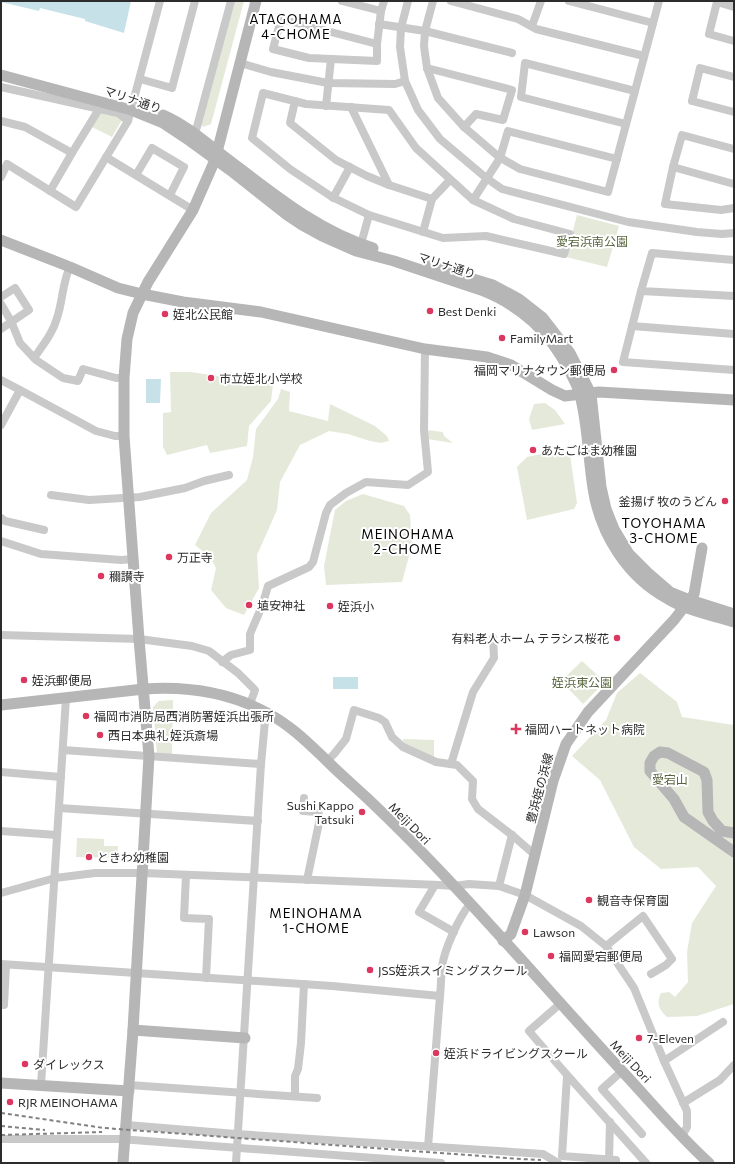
<svg xmlns="http://www.w3.org/2000/svg" width="735" height="1164" viewBox="0 0 735 1164" font-family="Commissioner,'Noto Sans JP',sans-serif">
<style>
.green{fill:#e5e9da}
.water{fill:#c7e1e9}
.lines{fill:none;stroke-linecap:round;stroke-linejoin:round}
.street{stroke:#c9c9c9;stroke-width:8}
.secondary{stroke:#b6b6b6;stroke-width:11}
.rail{stroke:#818181;stroke-width:2;stroke-dasharray:4 3;stroke-linecap:butt}
.poi-dot{fill:#db375f;stroke:#fff;stroke-width:1.5}
.labels{text-anchor:middle;dominant-baseline:central;stroke-width:4;stroke-linejoin:round;paint-order:stroke}
.street-label{font-size:12px;fill:#2c2c2c;stroke:#fff}
.park-label{font-size:12px;fill:#57653d;stroke:#fff}
.poi-label{font-size:12px;fill:#2c2c2c;stroke:#fff;text-anchor:start}
.neighbourhood-label{font-size:13px;letter-spacing:1px;fill:#000;stroke:#fff}
</style>
<rect width="100%" height="100%" fill="#fff"/>
<!-- green -->
<g class="green">
<path d="M233,1H244L211,124L203,127L201,124Z"/>
<path d="M101,111L119,116L122,120L112,137L92,127Z"/>
<path d="M577,215L619,226L607,267L566,257Z"/>
<path d="M170,372H190L273,384L271,401L249,426L247,446L210,453L207,445L167,455L163,447V413L171,412Z"/>
<path d="M281,389L290,392L289,411L328,421L330,404L375,426L387,436L389,441L381,443L370,441L348,434L329,431L300,445L280,482L277,510L257,555L259,588L244,615L226,608L211,590L216,568L210,557L195,545L211,513L247,480L253,457L256,429L278,399Z"/>
<path d="M545,403L555,410L565,424L532,430L529,419L534,404Z"/>
<path d="M427,430L443,432L444,436L453,443L427,439Z"/>
<path d="M569,448L577,503L574,509L527,520L517,467L527,457Z"/>
<path d="M363,494L404,506L410,515L412,545L402,582L326,585L324,566L335,510L346,501Z"/>
<path d="M582,661L605,682L583,704L561,681Z"/>
<path d="M640,673L677,702L682,717L734,725V1004L697,1016L667,1017C659,1010 656,1003 661,993L669,992L675,997L688,982L687,952L692,923L716,886L698,867L661,869L634,847L600,780L572,756L606,720L617,693Z"/>
<path d="M173,700L172,754H157L153,707L159,701Z"/>
<path d="M403,739L434,740V758L404,745Z"/>
<path d="M77,838L104,839V846H118L117,858L76,857Z"/>
</g>
<!-- water -->
<g class="water">
<path d="M1,1H131L124,33L85,21V19L40,8L39,11L1,2Z"/>
<path d="M146,379H161L160,403H146Z"/>
<rect x="333" y="677" width="25" height="12"/>
</g>
<g class="lines">
<!-- street -->
<g class="street">
<path d="M342,1L381,11"/>
<path d="M408,1L401,28L400,47L405,81L418,110L440,139L485,177L502,189L628,222L697,232L722,234L734,233"/>
<path d="M433,1L425,31L424,46L427,68L438,98L464,127L499,157L520,169L608,192L659,1"/>
<path d="M451,1L518,19L536,29L644,56"/>
<path d="M569,1L653,23"/>
<path d="M734,7L717,2L709,34L734,41"/>
<path d="M281,19L377,44V61L309,58L273,49Z"/>
<path d="M379,24L425,31L512,53"/>
<path d="M532,26L541,1"/>
<path d="M377,44L381,11L384,1"/>
<path d="M240,63L271,72L328,83L395,84L405,81"/>
<path d="M427,68L512,90L503,120L476,114L464,127"/>
<path d="M734,77L700,68L692,101L734,112"/>
<path d="M140,79L172,88L195,1"/>
<path d="M1,87L118,113L128,121"/>
<path d="M263,93L306,104L389,110L416,148L473,200L514,219L570,234L564,254L486,236L443,238L369,215L332,197L290,169L252,138Z"/>
<path d="M295,101L290,123L336,160L367,176L389,185L432,199L450,180"/>
<path d="M326,106L331,59"/>
<path d="M351,107L389,185"/>
<path d="M1,121L25,127L72,153L99,109"/>
<path d="M626,124L521,97L525,63L635,91"/>
<path d="M195,134L231,1"/>
<path d="M734,149L682,135L673,167L734,184"/>
<path d="M106,157L193,210"/>
<path d="M673,167L665,204L721,210L734,208"/>
<path d="M136,175L152,148L184,167L170,195"/>
<path d="M1,177L7,164L76,207L128,121L160,1"/>
<path d="M50,191L72,153"/>
<path d="M333,198L350,167"/>
<path d="M473,200L500,158L508,131L617,159"/>
<path d="M423,232L432,199"/>
<path d="M358,248L361,244L369,215"/>
<path d="M734,260L652,253L641,291L734,296"/>
<path d="M641,291L623,362L734,370"/>
<path d="M1,297L15,288L29,310L1,329"/>
<path d="M1,304L11,321L20,343L36,360L63,378L78,381L83,369L116,378H124"/>
<path d="M632,326L734,334"/>
<path d="M34,358C43,345 53,333 57,318C63,301 62,283 70,267"/>
<path d="M1,380L20,390"/>
<path d="M1,425L20,390L96,431L115,436H124"/>
<path d="M51,495L89,500L140,497L185,488L204,481L229,475"/>
<path d="M1,518L5,521L44,530"/>
<path d="M1,541L41,554L121,560L133,559"/>
<path d="M1,635L139,639L192,646L209,651L238,673L255,690L250,704"/>
<path d="M222,662L231,655L250,650V634L262,606L268,586L309,567L313,562L326,513L330,505L346,493L366,482L408,485L428,472L424,430L425,349"/>
<path d="M63,750L261,764"/>
<path d="M327,761L334,754L346,739L354,710L379,718L385,722L392,737L403,747L436,762L457,765L473,781L472,799L478,809L512,835L535,855"/>
<path d="M451,764L473,692L494,658L493,638"/>
<path d="M1,772L61,777"/>
<path d="M304,798L303,811L318,812L320,818L307,880"/>
<path d="M59,808L258,821"/>
<path d="M1,831L57,835"/>
<path d="M186,875L184,918L209,919L206,978"/>
<path d="M435,885L419,912L454,932"/>
<path d="M499,886L512,835"/>
<path d="M1,893L55,878L95,873H143L439,885L454,886L469,884L499,886L525,895L581,926L606,946L634,988L664,1061L687,1111V1127L682,1136"/>
<path d="M606,946L643,916L672,959L666,965L651,974"/>
<path d="M1,964L332,986L440,996C441,986 441,977 442,967C444,950 459,917 470,904"/>
<path d="M561,1003L529,1031C567,1076 607,1119 646,1163"/>
<path d="M1,1005H4L6,965"/>
<path d="M664,1061L723,1022"/>
<path d="M622,1071L602,1089L642,1134"/>
<path d="M567,1076L562,1156L616,1160V1163"/>
<path d="M41,1085L66,698"/>
<path d="M129,1085L317,1098"/>
<path d="M295,1096V1076L298,1069L301,1043L304,984"/>
<path d="M683,1103L720,1080L734,1065"/>
<path d="M127,1125L236,1134L543,1154L558,1163"/>
<path d="M1,1139H120L441,1163"/>
<path d="M428,1147L440,996"/>
<path d="M609,1160L610,1122"/>
<path d="M236,1163L261,764L265,721L270,714"/>
</g>
<!-- secondary -->
<g class="secondary">
<path d="M1,75L131,110L163,123L190,141L230,170L287,215L302,225L322,236L356,251L394,261L481,290C522,306 549,332 569,370C573,378 578,386 580,395C588,425 588,457 593,488C600,534 627,577 668,599C688,611 712,615 734,622"/>
<path d="M163,115C184,124 203,140 221,154C269,190 315,230 373,248"/>
<path d="M1,240L70,267L118,288L142,294L183,302L261,312L425,349L487,357L511,365L552,390L565,396L599,392L734,400"/>
<path d="M430,266L493,285L519,299L542,317L570,353L591,394L601,487L606,509L614,529L629,554L648,573L670,592L690,600L734,614"/>
<path d="M1,705L144,689C188,686 230,692 269,714C290,725 308,743 325,759C339,773 353,785 367,798C457,883 538,980 622,1071C651,1102 678,1135 709,1163"/>
<path d="M734,833L722,831L713,821L708,812L707,780L704,772L668,753L660,752L654,756L650,763V771L674,799L684,817L734,852"/>
<path d="M503,941L511,934L525,895L553,781L566,744L588,712L674,620L694,594L702,548"/>
<path d="M133,1030L245,1038"/>
<path d="M1,1083L129,1091"/>
<path d="M123,1163L133,1030L149,756L139,639L124,436V378L127,339L133,313L148,282L193,210L215,160L256,1"/>
</g>
<!-- rail -->
<g class="rail">
<path d="M1,1113L104,1128L521,1159L541,1160"/>
<path d="M1,1126L45,1130"/>
<path d="M1,1135L102,1132"/>
</g>
</g>
<!-- markers -->
<g class="poi-dot">
<circle cx="430" cy="311" r="4"/>
<circle cx="165" cy="314" r="4"/>
<circle cx="502" cy="338" r="4"/>
<circle cx="614" cy="370" r="4"/>
<circle cx="211" cy="378" r="4"/>
<circle cx="533" cy="450" r="4"/>
<circle cx="725" cy="501" r="4"/>
<circle cx="169" cy="557" r="4"/>
<circle cx="101" cy="576" r="4"/>
<circle cx="249" cy="605" r="4"/>
<circle cx="330" cy="606" r="4"/>
<circle cx="617" cy="638" r="4"/>
<circle cx="24" cy="680" r="4"/>
<circle cx="86" cy="716" r="4"/>
<path d="M514 723h4v4h4v4h-4v4h-4v-4h-4v-4h4z"/>
<circle cx="100" cy="735" r="4"/>
<circle cx="362" cy="812" r="4"/>
<circle cx="89" cy="857" r="4"/>
<circle cx="589" cy="900" r="4"/>
<circle cx="525" cy="932" r="4"/>
<circle cx="551" cy="956" r="4"/>
<circle cx="370" cy="970" r="4"/>
<circle cx="639" cy="1038" r="4"/>
<circle cx="436" cy="1053" r="4"/>
<circle cx="25" cy="1064" r="4"/>
<circle cx="10" cy="1102" r="4"/>
</g>
<g class="labels">
<!-- street labels -->
<g class="street-label">
<text transform="translate(133 99) rotate(19)">マリナ通り</text>
<text transform="translate(447 265) rotate(18)">マリナ通り</text>
<text transform="translate(539 788) rotate(-75)">豊浜姪の浜線</text>
<text transform="translate(410 823) rotate(45)">Meiji Dori</text>
<text transform="translate(631 1061) rotate(47)">Meiji Dori</text>
</g>
<!-- park labels -->
<g class="park-label">
<text x="592" y="241">愛宕浜南公園</text>
<text x="582" y="682">姪浜東公園</text>
<text x="670" y="779">愛宕山</text>
</g>
<!-- poi labels -->
<g class="poi-label">
<text x="438" y="311">Best Denki</text>
<text x="173" y="314">姪北公民館</text>
<text x="510" y="338">FamilyMart</text>
<text x="606" y="370" text-anchor="end">福岡マリナタウン郵便局</text>
<text x="219" y="378">市立姪北小学校</text>
<text x="541" y="450">あたごはま幼稚園</text>
<text x="717" y="501" text-anchor="end">釜揚げ 牧のうどん</text>
<text x="177" y="557">万正寺</text>
<text x="109" y="576">穪讃寺</text>
<text x="257" y="605">埴安神社</text>
<text x="338" y="606">姪浜小</text>
<text x="609" y="638" text-anchor="end">有料老人ホーム テラシス桜花</text>
<text x="32" y="680">姪浜郵便局</text>
<text x="94" y="716">福岡市消防局西消防署姪浜出張所</text>
<text x="525" y="729">福岡ハートネット病院</text>
<text x="108" y="735">西日本典礼 姪浜斎場</text>
<text x="354" y="805" text-anchor="end">Sushi Kappo<tspan x="354" dy="14">Tatsuki</tspan></text>
<text x="97" y="857">ときわ幼稚園</text>
<text x="597" y="900">観音寺保育園</text>
<text x="533" y="932">Lawson</text>
<text x="559" y="956">福岡愛宕郵便局</text>
<text x="378" y="970">JSS姪浜スイミングスクール</text>
<text x="647" y="1038">7-Eleven</text>
<text x="444" y="1053">姪浜ドライビングスクール</text>
<text x="33" y="1064">ダイレックス</text>
<text x="18" y="1102">RJR MEINOHAMA</text>
</g>
<!-- neighbourhood labels -->
<g class="neighbourhood-label">
<text x="296" y="19">ATAGOHAMA<tspan x="296" dy="15">4-CHOME</tspan></text>
<text x="664" y="523">TOYOHAMA<tspan x="664" dy="15">3-CHOME</tspan></text>
<text x="408" y="534">MEINOHAMA<tspan x="408" dy="15">2-CHOME</tspan></text>
<text x="316" y="913">MEINOHAMA<tspan x="316" dy="15">1-CHOME</tspan></text>
</g>
</g>
<!-- border -->
<rect width="735" height="1164" fill="none" stroke="#2c2c2c" stroke-width="4"/>
</svg>
